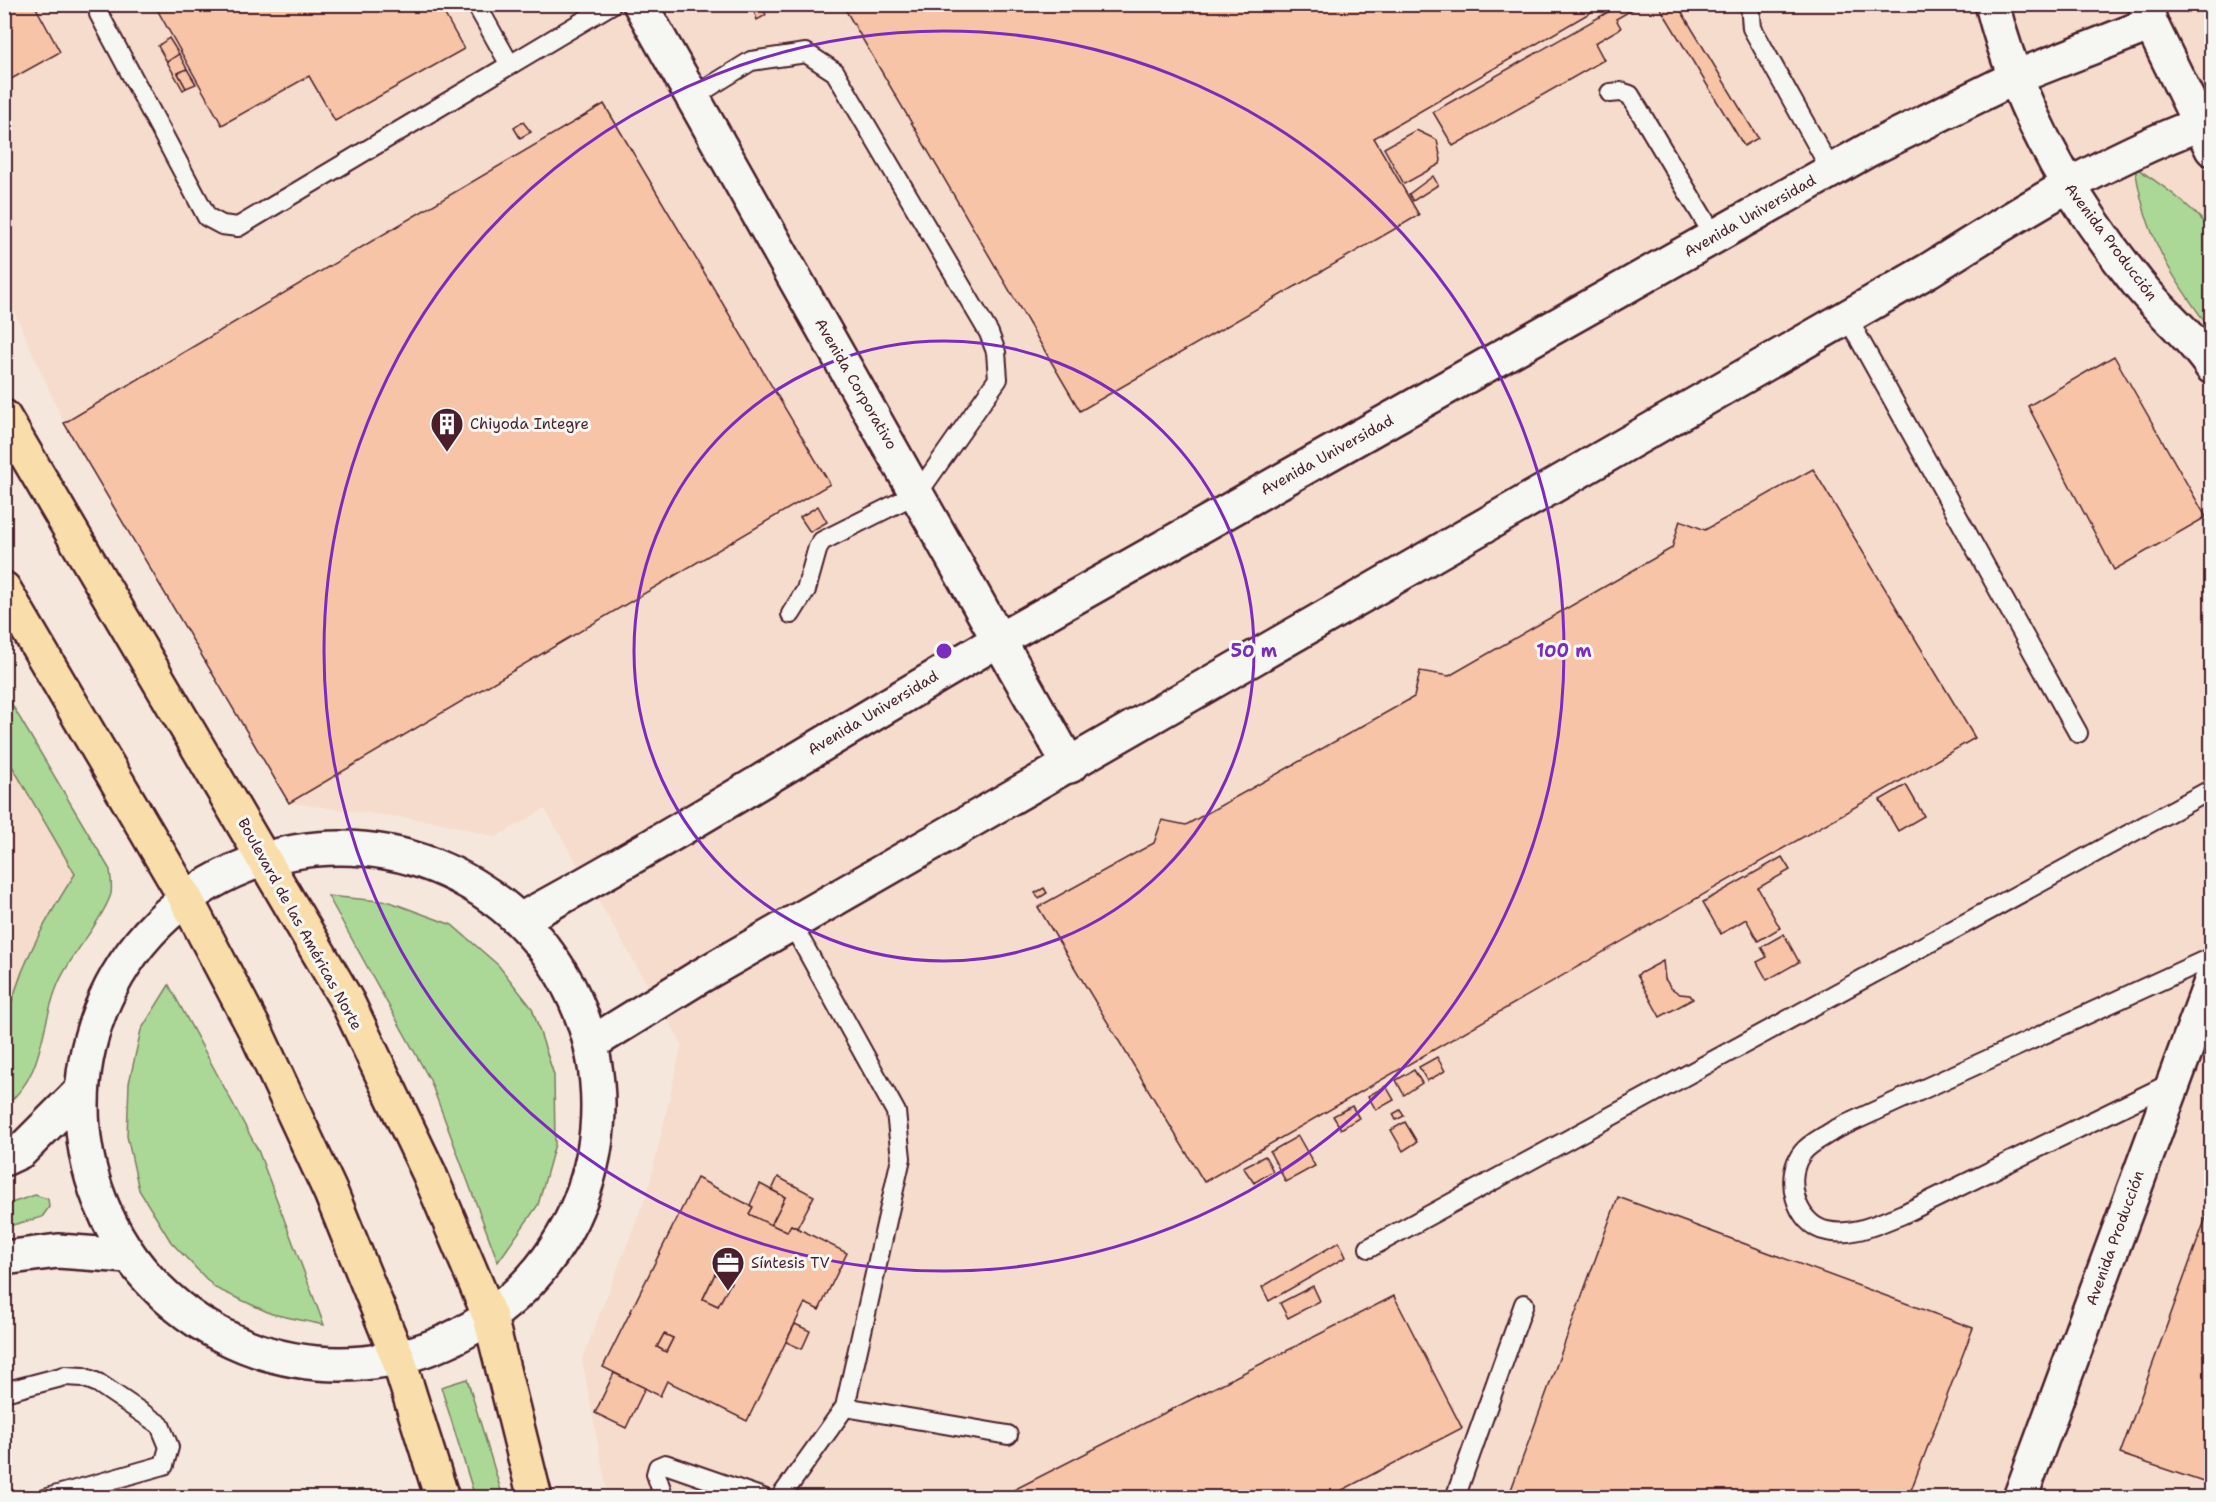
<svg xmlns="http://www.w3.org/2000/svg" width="2216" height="1502" viewBox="0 0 2216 1502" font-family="'Shantell Sans',sans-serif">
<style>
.built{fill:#f6dccc}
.green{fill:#abd897;stroke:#7a7c61;stroke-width:1.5}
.building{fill:#f7c4a7;stroke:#4a1f2b;stroke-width:1.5;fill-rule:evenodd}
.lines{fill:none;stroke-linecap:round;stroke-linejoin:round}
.service-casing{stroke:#4a1f2b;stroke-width:22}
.minor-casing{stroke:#4a1f2b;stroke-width:38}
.tertiary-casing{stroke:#4a1f2b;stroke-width:38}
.primary-casing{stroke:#4a1f2b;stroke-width:38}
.service{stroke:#f6f6f2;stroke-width:18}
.minor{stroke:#f6f6f2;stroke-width:33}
.tertiary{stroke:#f6f6f2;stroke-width:33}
.primary{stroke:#f9deab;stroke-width:33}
.ring{fill:none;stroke:#7b2cbf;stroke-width:3}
.labels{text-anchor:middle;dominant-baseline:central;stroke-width:6;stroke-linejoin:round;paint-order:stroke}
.street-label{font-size:15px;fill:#4a1f2b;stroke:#f6f6f2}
.poi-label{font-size:15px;fill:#4a1f2b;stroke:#f6f6f2;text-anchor:start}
.centre{fill:#7b2cbf;stroke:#f6f6f2;stroke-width:3}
.ring-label{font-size:18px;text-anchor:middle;font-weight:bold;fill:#7b2cbf;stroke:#f6f6f2;stroke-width:6;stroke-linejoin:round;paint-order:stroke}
</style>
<rect width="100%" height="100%" fill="#f6e7dc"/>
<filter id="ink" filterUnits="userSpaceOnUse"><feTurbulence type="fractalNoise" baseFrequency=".0167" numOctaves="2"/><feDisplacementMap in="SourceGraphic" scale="12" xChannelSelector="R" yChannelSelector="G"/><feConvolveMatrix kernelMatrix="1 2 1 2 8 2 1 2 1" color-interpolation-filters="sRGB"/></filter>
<g filter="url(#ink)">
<!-- built -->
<g class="built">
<path d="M4,5H2211V1497H608L582,1359L648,1191L682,1044L545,809L496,837L438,822L289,803L64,423L5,291Z"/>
<path d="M5,752L75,874L49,912L29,954L13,1003L5,1042Z"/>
</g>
<!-- green -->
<g class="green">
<path d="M2135,167C2154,180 2202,212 2211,233C2215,243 2211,313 2211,330C2170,275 2145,236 2135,167Z"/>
<path d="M5,693L110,870C111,879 113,890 110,897C97,929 72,952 58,984C39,1029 46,1073 5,1106C4,1085 2,1063 4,1042C11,980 42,925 75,874L5,754Z"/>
<path d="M328,896L390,902L452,925L498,965L532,1008L554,1075L555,1144L538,1205L498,1262L430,1080Z"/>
<path d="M169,985L258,1150L324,1325L272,1314L215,1288L171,1242L139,1190L127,1136L129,1083L141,1030Z"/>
<path d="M35,1195L48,1199L49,1207L42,1217L5,1227V1205Z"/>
<path d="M467,1379L503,1497H475L441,1387Z"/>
</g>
<!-- building -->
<g class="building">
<path d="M4,4H34L60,52L4,83Z"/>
<path d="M154,4H439L464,49L335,121L309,76L222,125Z"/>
<path d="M842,4H1605L1374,138L1419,215L1080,411Z"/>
<path d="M1622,4H1642L1616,19L1621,28L1595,43L1604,60L1453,146L1433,112Z"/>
<path d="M1658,4H1677L1758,138L1744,146Z"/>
<path d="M762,7L766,15L757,20L754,11Z"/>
<path d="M169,38L179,54L167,62L158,46Z"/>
<path d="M179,54L187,69L178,73L186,88L183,90L167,62Z"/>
<path d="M187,69L196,84L186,88L178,73Z"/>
<path d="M604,104L830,484L289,803L64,423Z"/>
<path d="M523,122L531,132L520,138L514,128Z"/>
<path d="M1416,130L1437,140L1441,160L1440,164L1404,184L1384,148Z"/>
<path d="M1433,176L1438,185L1413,201L1409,194Z"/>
<path d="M2114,356L2206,517L2114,570L2028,406Z"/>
<path d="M1813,469L1975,738L1204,1182L1038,907L1154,843L1162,820L1186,825L1414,697L1420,671L1449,676L1672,548L1680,520L1705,530Z"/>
<path d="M818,506L827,522L810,532L800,517Z"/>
<path d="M1906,785L1924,816L1898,831L1880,800Z"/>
<path d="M1782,857L1790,870L1758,888L1780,928L1758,941L1746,919L1721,934L1703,902Z"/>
<path d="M1044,888L1047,893L1039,898L1035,893Z"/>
<path d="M1784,934L1799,962L1767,980L1757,962L1767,957L1761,947Z"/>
<path d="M1663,961L1665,979L1671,988L1680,994L1690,995L1693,999L1660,1017L1637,975Z"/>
<path d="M1437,1057L1445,1071L1427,1081L1419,1067Z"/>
<path d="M1414,1070L1422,1083L1404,1095L1396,1080Z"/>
<path d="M1386,1086L1394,1100L1376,1110L1368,1096Z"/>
<path d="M1352,1106L1359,1118L1341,1129L1333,1116Z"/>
<path d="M1400,1110L1404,1116L1396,1120L1393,1114Z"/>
<path d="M1405,1122L1417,1142L1403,1151L1391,1130Z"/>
<path d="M1298,1136L1315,1166L1286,1182L1270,1152Z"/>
<path d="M1265,1156L1273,1171L1254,1183L1243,1167Z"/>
<path d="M778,1177L814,1196L797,1228L791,1225L787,1232L771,1225L785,1197L772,1190Z"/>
<path d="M697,1178L753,1207L749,1214L787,1232L791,1225L847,1253L819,1310L805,1303L747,1421L667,1381L660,1396L603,1367ZM715,1274L731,1282L718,1306L703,1299ZM664,1334L673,1338L666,1352L657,1347Z"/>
<path d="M760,1184L785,1197L771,1225L749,1214L753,1207L750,1205Z"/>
<path d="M1618,1197L1973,1328L1908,1498H1508Z"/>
<path d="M2212,1201V1485L2120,1454Z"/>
<path d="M1339,1242L1346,1257L1269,1301L1262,1287Z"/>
<path d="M715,1274L731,1282L718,1306L703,1299Z"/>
<path d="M1313,1286L1320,1301L1288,1318L1280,1303Z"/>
<path d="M1394,1296L1462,1428L1327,1498H998Z"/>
<path d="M795,1324L810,1331L802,1349L786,1342Z"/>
<path d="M664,1334L673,1338L666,1352L657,1347Z"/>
<path d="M614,1373L645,1388L626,1428L595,1413Z"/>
</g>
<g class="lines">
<!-- service casing -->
<g class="service-casing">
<g id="service">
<path d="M99,4V14L207,217L222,225L238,227L612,4"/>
<path d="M476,4L510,65"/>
<path d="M1750,4L1752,28L1831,170"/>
<path d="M1610,93L1621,92L1630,95L1714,236"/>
<path d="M693,97L751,61L806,53L835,72L989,333L996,352L998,379L918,493L822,541L818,547L806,590L791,614"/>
<path d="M1847,317L2078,733"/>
<path d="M2173,1082L1903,1214C1880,1223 1853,1237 1827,1231C1795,1225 1783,1175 1803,1152C1810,1143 1824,1137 1834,1130L2212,957"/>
<path d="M1369,1248L2212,789"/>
<path d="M4,1392L65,1376L83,1377L98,1383L160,1425L169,1447L164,1465L47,1498"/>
<path d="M845,1407L1008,1435"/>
<path d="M664,1498L656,1474L658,1467L665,1464L763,1498"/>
<path d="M780,1498L845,1407L901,1158L896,1112L792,924"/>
<path d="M1455,1498L1524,1304"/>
</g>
</g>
<!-- minor casing -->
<g class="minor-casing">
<path id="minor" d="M2020,1498L2212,979"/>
</g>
<!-- tertiary casing -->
<g class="tertiary-casing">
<g id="tertiary">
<path d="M640,4L1070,766"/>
<path d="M1992,4C2018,107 2070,199 2136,281C2159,311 2191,335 2212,367"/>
<path d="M2145,4L2151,24L2212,149"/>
<circle cx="340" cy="1106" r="258"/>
<path d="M520,920C683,832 839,732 999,640L1868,150L2014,78L2151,24"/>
<path d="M592,1043L699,977L1929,270C2016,215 2103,160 2200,124"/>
<path d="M4,1159L21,1151L81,1091"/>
<path d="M4,1258L58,1251L128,1256"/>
</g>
</g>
<!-- primary casing -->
<g class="primary-casing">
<g id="primary">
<path d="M4,417L347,1001L429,1173L490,1317L535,1498"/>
<path d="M4,589L186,899L256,1032L331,1193L398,1358L442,1498"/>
</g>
</g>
<!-- service -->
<use href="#service" class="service"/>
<!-- minor -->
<use href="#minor" class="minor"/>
<!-- tertiary -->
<use href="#tertiary" class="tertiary"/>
<!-- primary -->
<use href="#primary" class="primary"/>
</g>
</g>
<!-- distance rings -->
<g class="ring">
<circle cx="944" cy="651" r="310"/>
<circle cx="944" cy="651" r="620"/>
</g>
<!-- icons -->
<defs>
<g id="building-pin" transform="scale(1.725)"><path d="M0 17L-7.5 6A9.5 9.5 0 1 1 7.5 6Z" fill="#4a1f2b" stroke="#f6f6f2"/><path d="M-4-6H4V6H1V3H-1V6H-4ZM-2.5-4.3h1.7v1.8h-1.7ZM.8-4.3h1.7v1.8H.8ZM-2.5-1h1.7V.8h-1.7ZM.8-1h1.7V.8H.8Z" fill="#fff"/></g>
<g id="office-pin" transform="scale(1.725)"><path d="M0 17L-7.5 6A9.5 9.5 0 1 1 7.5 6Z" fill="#4a1f2b" stroke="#f6f6f2"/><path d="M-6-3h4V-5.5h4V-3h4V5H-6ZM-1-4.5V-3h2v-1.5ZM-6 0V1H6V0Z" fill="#fff"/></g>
</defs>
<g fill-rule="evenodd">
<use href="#building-pin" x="447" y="424"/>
<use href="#office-pin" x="728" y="1263"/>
</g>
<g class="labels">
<!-- street labels -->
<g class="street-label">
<text transform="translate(1750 216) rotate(-30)">Avenida Universidad</text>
<text transform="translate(2111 242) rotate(53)">Avenida Producción</text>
<text transform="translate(856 384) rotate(60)">Avenida Corporativo</text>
<text transform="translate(1327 455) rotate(-29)">Avenida Universidad</text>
<text transform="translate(873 713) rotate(-31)">Avenida Universidad</text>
<text transform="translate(300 924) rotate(61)">Boulevard de las Américas Norte</text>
<text transform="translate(2115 1238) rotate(-70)">Avenida Producción</text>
</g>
<!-- poi labels -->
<g class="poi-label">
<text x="470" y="424">Chiyoda Integre</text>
<text x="751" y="1263">Síntesis TV</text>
</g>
</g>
<circle cx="944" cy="651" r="9" class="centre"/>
<g class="ring-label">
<text x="1254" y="657">50 m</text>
<text x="1564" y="657">100 m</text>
</g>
<!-- margin -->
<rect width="2216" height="1502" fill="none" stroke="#f6f6f2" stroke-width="24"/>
<rect x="12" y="12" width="2192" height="1478" fill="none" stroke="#4a1f2b" stroke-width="2" filter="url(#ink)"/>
</svg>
